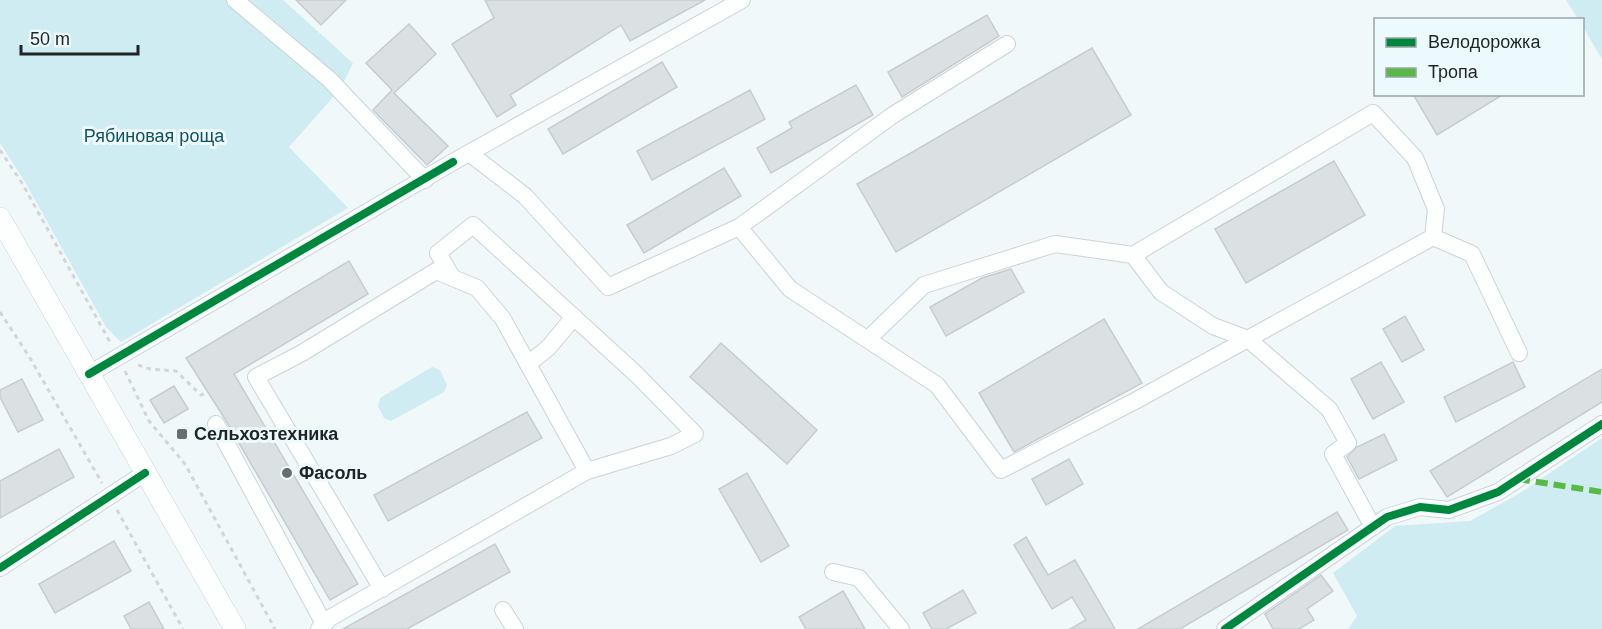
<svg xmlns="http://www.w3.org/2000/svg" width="1602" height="629" viewBox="0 0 1602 629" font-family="Helvetica,sans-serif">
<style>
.green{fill:#d0ecf3}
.building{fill:#dbe0e2;stroke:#c7cdce;stroke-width:1.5}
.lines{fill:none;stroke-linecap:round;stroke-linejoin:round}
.minor-casing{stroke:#cdd3d4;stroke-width:18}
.major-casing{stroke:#cdd3d4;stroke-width:22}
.path{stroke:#d3d5d6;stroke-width:3;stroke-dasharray:4.5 4.5;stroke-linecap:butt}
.minor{stroke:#fdfefe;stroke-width:16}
.major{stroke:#fdfefe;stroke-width:21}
.quiet{stroke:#58b947;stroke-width:6;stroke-dasharray:12 6;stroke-linecap:butt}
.cycleway-casing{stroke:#edfafd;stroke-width:11}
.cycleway{stroke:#00873e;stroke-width:8}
.poi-dot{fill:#686e70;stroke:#edfafd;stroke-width:2}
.labels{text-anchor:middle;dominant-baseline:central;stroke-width:6;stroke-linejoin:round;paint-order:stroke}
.park-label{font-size:18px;fill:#14515f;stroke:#edfafd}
.poi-label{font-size:18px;font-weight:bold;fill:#1f2425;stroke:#edfafd;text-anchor:start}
</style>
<rect width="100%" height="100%" fill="#f0f8fa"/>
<!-- green -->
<g class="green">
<path d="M0,0H283L353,63L341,88L289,147L348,208L121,342L106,327L25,182L0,143Z"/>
<path d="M1566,0H1602V59L1583,27L1582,20L1578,19Z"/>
<path d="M432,367L440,370L447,385L444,392L391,421L384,418L378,406L380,398Z"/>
<path d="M1602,438V629H1348L1357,616L1333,573L1395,526L1470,521L1520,493Z"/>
</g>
<!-- building -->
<g class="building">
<path d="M296,0H346L321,25Z"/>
<path d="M485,0H705L630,41L621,25L510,95L516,105L497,117L452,44L494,18Z"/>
<path d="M987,15L999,36L902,97L888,72Z"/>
<path d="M409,24L436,54L394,93L448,146L427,165L373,110L392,90L366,63Z"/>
<path d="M1092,48L1131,115L896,252L857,184Z"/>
<path d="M662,62L677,87L563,154L548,129Z"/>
<path d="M856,85L873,115L771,173L757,148L792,128L789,122Z"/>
<path d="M750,90L765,119L652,180L637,151Z"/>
<path d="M1413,94H1504L1437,135Z"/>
<path d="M1334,161L1365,215L1246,283L1215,229Z"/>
<path d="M724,168L741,196L644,253L627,225Z"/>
<path d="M349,261L368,294L234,374L358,584L330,600L225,419L186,358Z"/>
<path d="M1011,269L1024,292L946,336L930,307L982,278Z"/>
<path d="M1405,316L1424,350L1402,362L1383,329Z"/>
<path d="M1104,319L1142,383L1014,452L979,393Z"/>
<path d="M721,343L817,430L787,464L690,377Z"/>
<path d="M1381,362L1404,402L1373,419L1351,379Z"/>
<path d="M1513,362L1525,387L1456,422L1444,397Z"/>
<path d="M1602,369V402L1447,497L1430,471Z"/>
<path d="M22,379L43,420L18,432L0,397V390Z"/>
<path d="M174,386L188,409L164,423L150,400Z"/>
<path d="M527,412L542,438L388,521L374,495Z"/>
<path d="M1384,434L1397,460L1359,479L1347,457L1357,447Z"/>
<path d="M59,449L74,477L0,518V481Z"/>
<path d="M1069,459L1083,484L1046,505L1032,479Z"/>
<path d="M747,473L789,546L761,562L719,489Z"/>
<path d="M1337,512L1348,530L1180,629H1138Z"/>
<path d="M1026,537L1048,575L1075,560L1115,629H1070L1086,620L1072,597L1052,609L1014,545Z"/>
<path d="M114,541L131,571L55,613L39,584Z"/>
<path d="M495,544L510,572L407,629H343Z"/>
<path d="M1321,575L1333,591L1307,609L1314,620L1299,629H1273L1265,614Z"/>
<path d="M963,590L976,613L946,629H932L923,613Z"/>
<path d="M843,591L865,629H806L799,617Z"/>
<path d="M149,602L164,629H131L124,616Z"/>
</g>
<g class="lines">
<!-- minor casing -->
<g class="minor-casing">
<g id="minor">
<path d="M235,0L329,79L425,180"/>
<path d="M469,153L525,196L608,287L739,227L893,115L1007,44"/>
<path d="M739,227L790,289L937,385L1001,470L1135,401L1433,237L1436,209L1415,158L1373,113L1133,255L1055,244L924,285L868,339"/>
<path d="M1433,237L1472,254L1519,353"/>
<path d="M1133,255L1161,292L1213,326L1248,339L1329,409L1348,443L1333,454L1373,527"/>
<path d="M452,277L438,253L473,225L636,374L695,434L671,446L587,471"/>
<path d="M528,364L548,348L574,317"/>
<path d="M89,374L453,162L742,0"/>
<path d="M216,424L324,624"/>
<path d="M0,568L145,473"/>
<path d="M833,572L859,578L901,629"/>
<path d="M503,610L515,629"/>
<path d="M319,629L330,618L587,471L503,319L477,288L436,271L302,353L256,377L382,589"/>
<path d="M1225,629L1387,517L1420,507L1449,510L1498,492L1602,424"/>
</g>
</g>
<!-- major casing -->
<g class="major-casing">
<path id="major" d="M0,218L235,629"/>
</g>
<!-- path -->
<g class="path">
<path d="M0,150L22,183L111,344"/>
<path d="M0,312L30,358L102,483"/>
<path d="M138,365L150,369L176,371L201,395L207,393"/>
<path d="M125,371L149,421L185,464L275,629"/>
<path d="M117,510L183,629"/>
</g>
<!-- minor -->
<use href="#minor" class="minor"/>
<!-- major -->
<use href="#major" class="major"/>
<!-- quiet -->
<path class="quiet" d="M1518,479L1602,492"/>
<!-- cycleway casing -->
<g class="cycleway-casing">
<g id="cycleway">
<path d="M89,374L453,162"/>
<path d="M0,568L145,473"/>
<path d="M1225,629L1387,517L1420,507L1449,510L1498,492L1602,424"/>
</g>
</g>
<!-- cycleway -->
<use href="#cycleway" class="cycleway"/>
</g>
<!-- markers -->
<g class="poi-dot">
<rect x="176" y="428" width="12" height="12" rx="3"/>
<circle cx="287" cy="473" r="6"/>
</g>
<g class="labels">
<!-- park labels -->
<g class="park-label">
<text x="154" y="136">Рябиновая роща</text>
</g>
<!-- poi labels -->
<g class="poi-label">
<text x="194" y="434">Сельхозтехника</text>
<text x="299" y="473">Фасоль</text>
</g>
</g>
<!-- legend -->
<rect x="1374" y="18" width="210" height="78" fill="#edfafd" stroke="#9ba4a7" stroke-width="1.5"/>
<rect x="1386" y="38" width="30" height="9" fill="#00873e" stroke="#9ba4a7" stroke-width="1.5"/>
<text x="1428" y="48" font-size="18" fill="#1f2425">Велодорожка</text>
<rect x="1386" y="68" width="30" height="9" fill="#58b947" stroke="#9ba4a7" stroke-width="1.5"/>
<text x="1428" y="78" font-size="18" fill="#1f2425">Тропа</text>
<!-- scale -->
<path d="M21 45v9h117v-9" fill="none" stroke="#1f2425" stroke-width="3"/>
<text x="30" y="45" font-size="18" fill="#1f2425" stroke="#edfafd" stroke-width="4.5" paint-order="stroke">50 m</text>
</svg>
